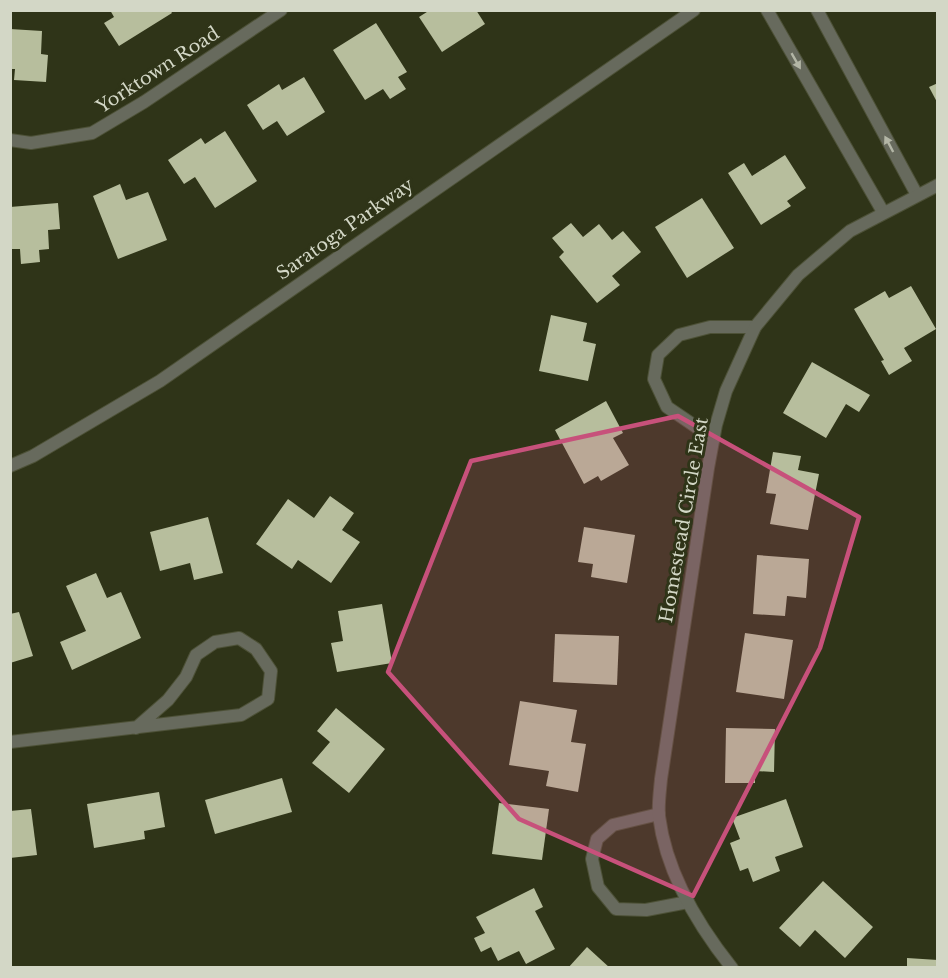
<svg xmlns="http://www.w3.org/2000/svg" width="948" height="978" viewBox="0 0 948 978" font-family="'Libre Baskerville',serif">
<style>
.building{fill:#b7be9d}
.lines{fill:none;stroke-linecap:round;stroke-linejoin:round}
.service-casing{stroke:#4d5137;stroke-width:14}
.minor-casing{stroke:#4d5137;stroke-width:14}
.tertiary-casing{stroke:#4d5137;stroke-width:14}
.service{stroke:#676a5d;stroke-width:12}
.minor{stroke:#676a5d;stroke-width:12}
.tertiary{stroke:#676a5d;stroke-width:12}
.oneway{fill:#b3b6a6}
.marked{fill:#c7517b;fill-opacity:0.2;stroke:#c7517b;stroke-width:4.5;stroke-linejoin:round}
.labels{text-anchor:middle;dominant-baseline:central;stroke-width:6;stroke-linejoin:round;paint-order:stroke}
.street-label{font-size:18px;fill:#d3d7c6;stroke:#2f3418}
</style>
<rect width="100%" height="100%" fill="#2f3418"/>
<!-- building -->
<g class="building">
<path d="M110,10H170L172,13L119,46L104,23L114,17Z"/>
<path d="M430,10H476L485,24L442,52L419,17Z"/>
<path d="M376,23L407,72L398,77L406,89L390,99L383,89L365,100L333,50Z"/>
<path d="M10,29L42,31L41,54L48,55L46,82L14,80L15,69H10Z"/>
<path d="M304,77L325,112L287,136L277,121L263,130L247,105L279,84L282,90Z"/>
<path d="M938,83V104L929,87Z"/>
<path d="M225,131L257,181L215,208L195,177L184,184L168,160L201,138L205,144Z"/>
<path d="M785,155L806,188L787,201L791,206L761,225L728,173L744,163L752,176Z"/>
<path d="M120,184L126,200L148,192L167,240L118,259L93,196Z"/>
<path d="M702,198L734,248L687,278L655,227Z"/>
<path d="M58,203L60,229L48,230L49,249L39,250L40,262L21,264L20,249H10V207Z"/>
<path d="M571,223L583,237L599,224L612,240L623,231L641,252L612,276L620,285L597,303L559,257L564,252L552,238Z"/>
<path d="M911,286L936,329L904,348L912,361L889,375L881,361L884,360L854,309L885,291L889,298Z"/>
<path d="M551,315L587,323L583,341L596,344L588,381L539,371Z"/>
<path d="M812,362L870,395L859,412L846,404L826,438L783,413Z"/>
<path d="M606,401L623,433L613,438L629,465L601,481L598,476L584,484L555,430Z"/>
<path d="M773,452L801,456L798,470L819,474L808,530L770,524L776,494L766,493Z"/>
<path d="M330,496L354,513L342,530L360,542L331,583L298,560L292,569L256,544L288,499L314,518Z"/>
<path d="M208,517L223,573L194,580L190,563L160,571L150,532Z"/>
<path d="M584,527L635,535L627,583L591,577L593,564L578,562Z"/>
<path d="M757,555L809,559L806,598L787,596L785,616L753,614Z"/>
<path d="M96,573L107,598L121,592L141,638L72,670L60,642L86,631L66,586Z"/>
<path d="M382,604L392,663L337,672L331,643L343,641L338,611Z"/>
<path d="M19,612L33,656L10,663V614Z"/>
<path d="M745,633L793,640L784,699L736,692Z"/>
<path d="M555,634L619,636L617,685L553,682Z"/>
<path d="M520,701L577,710L571,742L586,744L578,792L546,786L549,771L509,765Z"/>
<path d="M336,708L385,749L349,793L312,763L330,742L317,731Z"/>
<path d="M726,728L775,729L774,772L755,771V783H725Z"/>
<path d="M282,778L292,812L215,834L205,800Z"/>
<path d="M159,792L165,827L144,831L145,839L94,848L87,804Z"/>
<path d="M786,799L803,847L775,857L780,871L753,882L748,868L740,871L730,843L740,839L732,818Z"/>
<path d="M499,803L549,809L542,860L492,854Z"/>
<path d="M31,809L37,855L10,858V811Z"/>
<path d="M823,881L873,927L845,958L815,930L800,947L779,928Z"/>
<path d="M534,888L543,907L535,911L555,949L526,964L519,951L498,961L491,947L481,952L474,938L485,933L476,917Z"/>
<path d="M587,947L610,968H568Z"/>
<path d="M907,958L938,960V968H907Z"/>
</g>
<g class="lines">
<!-- service casing -->
<g class="service-casing">
<g id="service">
<path d="M714,439L667,407L654,379L658,355L679,335L710,327H755"/>
<path d="M659,814L613,825L597,839L592,859L598,887L616,909L646,910L688,902"/>
</g>
</g>
<!-- minor casing -->
<g class="minor-casing">
<g id="minor">
<path d="M767,10L883,212"/>
<path d="M817,10L917,195"/>
<path d="M10,140L31,143L92,133L144,102L281,10"/>
<path d="M10,742L241,715L268,699L271,671L256,649L239,638L215,642L196,655L186,677L168,700L136,728"/>
<path d="M732,968C697,924 666,872 659,816C658,804 660,791 661,779L708,468L716,425L726,391L755,327L798,275L850,231L938,185"/>
</g>
</g>
<!-- tertiary casing -->
<g class="tertiary-casing">
<path id="tertiary" d="M10,466L33,456L160,381L694,10"/>
</g>
<!-- service -->
<use href="#service" class="service"/>
<!-- minor -->
<use href="#minor" class="minor"/>
<!-- tertiary -->
<use href="#tertiary" class="tertiary"/>
</g>
<!-- one-way arrows -->
<defs><path id="oneway-solid" d="M-6-.8H1V-3.2L6.5 0L1 3.2V.8H-6Z" transform="scale(1.5)"/></defs>
<g class="oneway">
<use href="#oneway-solid" transform="translate(796 61) rotate(60)"/>
<use href="#oneway-solid" transform="translate(889 144) rotate(-118)"/>
</g>
<!-- marked area -->
<path class="marked" d="M678,416L859,517L820,648L693,896L519,819L388,672L471,461Z"/>
<g class="labels">
<!-- street labels -->
<g class="street-label">
<text transform="translate(158 70) rotate(-33)">Yorktown Road</text>
<text transform="translate(345 229) rotate(-35)">Saratoga Parkway</text>
<text transform="translate(684 520) rotate(-80)">Homestead Circle East</text>
</g>
</g>
<!-- border -->
<rect width="948" height="978" fill="none" stroke="#d3d7c6" stroke-width="24"/>
</svg>
